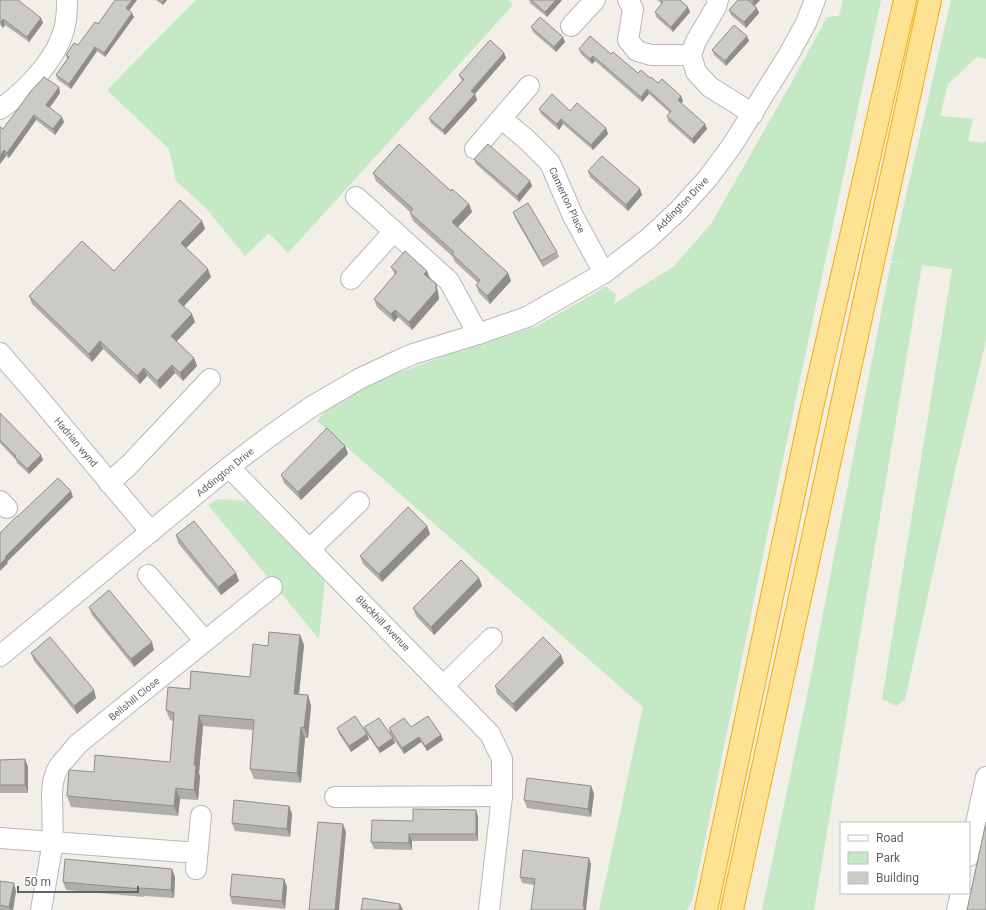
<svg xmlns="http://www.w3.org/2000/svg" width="986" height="910" viewBox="0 0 986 910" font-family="Roboto,sans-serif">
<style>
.green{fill:#c5e8c5}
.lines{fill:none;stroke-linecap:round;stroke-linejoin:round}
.minor-casing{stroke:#b5b8bc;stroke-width:22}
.highway-casing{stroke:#f9ab00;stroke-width:24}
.minor{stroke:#fff;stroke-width:20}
.highway{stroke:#fde293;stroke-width:22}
.wall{fill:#afaea9}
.shaded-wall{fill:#8f8d8a}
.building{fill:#cccac5;stroke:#8f8d8a}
.labels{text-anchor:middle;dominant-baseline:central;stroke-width:3;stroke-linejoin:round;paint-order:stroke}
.street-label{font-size:10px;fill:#5f6368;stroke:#fff}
</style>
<rect width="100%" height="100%" fill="#f1efe8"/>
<!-- green -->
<g class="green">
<path d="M196,0H508L513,5L288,253L269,233L245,256L205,207L176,181L169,149L107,90Z"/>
<path d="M843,0H881L775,497L693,898L687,910H599L643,707L317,421L337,399L390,376L447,355L535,327L583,300L606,286L616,295L614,304L673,267L711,224L793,80L827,17L839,16Z"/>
<path d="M951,0H986V59L977,57L948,84L940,116L973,119L968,141L984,143L986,141V340L955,471L905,700L896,706L882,699L952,269L922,265L814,910H762L810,681L891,262L909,264L891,261Z"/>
<path d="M218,499L246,501L325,580L319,639L208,505Z"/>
</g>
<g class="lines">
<!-- minor casing -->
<g class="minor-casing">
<g id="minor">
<path d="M628,0L633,9L628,40L637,51L651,55H691"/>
<path d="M718,0L716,7L696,41L691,55L696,72L710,87L753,114"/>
<path d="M571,26L595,0"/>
<path d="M0,109C26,91 59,57 65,25C67,17 67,8 67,0"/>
<path d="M502,119L527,140L550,163L573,216L604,273"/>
<path d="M475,149L529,86"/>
<path d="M356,197L449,281L478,334"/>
<path d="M351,279L394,231"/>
<path d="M0,353L33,391L151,532"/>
<path d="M229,467L490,734L502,759V796L489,910"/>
<path d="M109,483L129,465L210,379"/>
<path d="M0,501L7,508"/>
<path d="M310,549L359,502"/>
<path d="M148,575L205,641"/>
<path d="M0,656L229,467L270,436L311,407L359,379L397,361L413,354L478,334L527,317L604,273L649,238L679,210L708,178L731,147L789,54L806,23L815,0"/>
<path d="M443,686L492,638"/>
<path d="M335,797L502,796"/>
<path d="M0,838L184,852H197"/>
<path d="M969,856L986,777"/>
<path d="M196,869L201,816"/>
<path d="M41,910L53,842L52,794L53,782L56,772L60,765L78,744L272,587"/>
<path d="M957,910L961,893"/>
</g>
</g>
<!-- highway casing -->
<g class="highway-casing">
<g id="highway">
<path d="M706,910L811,412L905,0"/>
<path d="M732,910L930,0"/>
</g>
</g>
<!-- minor -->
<use href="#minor" class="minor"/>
<!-- highway -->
<use href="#highway" class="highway"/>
</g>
<!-- wall -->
<g class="wall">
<path d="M0,0L41,18L43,23L29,42L5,25L3,28L0,25Z"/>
<path d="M137,0L129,11L134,17L105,57L97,51L71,89L58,80L56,75L67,59L66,55L78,45L98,24Z"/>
<path d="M156,0H167L163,5Z"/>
<path d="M529,0H562L547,17L530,3Z"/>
<path d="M657,0H680L690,12L673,32L656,17L655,12L662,4Z"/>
<path d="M738,0H760L755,6L759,13L746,28L731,15L729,10Z"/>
<path d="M531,27L565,42L556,52L533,32Z"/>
<path d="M747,36L749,41L726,66L714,55L712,50Z"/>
<path d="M579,49L611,54L638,73L650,78L681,96L683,101L681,103L705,124L707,129L694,144L668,121L667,116L670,113L649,94L642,102L595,61L592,64L581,54Z"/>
<path d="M504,53L506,58L475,94L477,100L445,135L431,123L429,118L462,81L459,75Z"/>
<path d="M59,87L60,93L50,107L64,122L55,135L36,120L9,158L6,156L0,164V127L3,129Z"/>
<path d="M539,109L570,111L606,128L608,134L593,150L563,124L559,130L541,114Z"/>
<path d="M474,159L530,181L532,186L519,202L476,164Z"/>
<path d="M588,171L640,189L642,195L628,211L590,177Z"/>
<path d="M373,173L451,191L469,204L472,212L458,227L508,273L511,281L490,304L479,293L476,285L478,283L455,262L452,256L413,221L410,213V212L376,181Z"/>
<path d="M513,212L557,252L559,257L543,267L515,218Z"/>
<path d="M202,221L205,229L186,248L211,277L184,306L195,322L176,342L194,358L197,366L183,381L175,373L160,389L147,376L140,384L103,349L92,362L32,304L29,296L114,271Z"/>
<path d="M391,267L427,271L430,279L436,284L438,292L439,299L412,330L398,317L394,322L377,307L374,299L395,275Z"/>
<path d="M0,413L43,460L29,474L17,463L16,460L0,443Z"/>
<path d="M345,446L348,454L301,500L284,483L281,475Z"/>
<path d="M427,526L430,534L382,582L363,564L360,556Z"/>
<path d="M176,535L236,573L239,581L221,595L178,543Z"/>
<path d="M479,578L482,586L434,635L416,616L413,608Z"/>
<path d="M89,607L154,650L134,667L92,615Z"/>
<path d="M300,635L304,645L299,694L308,695L311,706L308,738H305L301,783L254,779L250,769L253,730L203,726L199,773L200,776L198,800L180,799L178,816L71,807L67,796L94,772L170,762L173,721L170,720L166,710L190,689L250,677L268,646Z"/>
<path d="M31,653L96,698L77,714L34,661Z"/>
<path d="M564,663L516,712L497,694L495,686Z"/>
<path d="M364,727L393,738L395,743L380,753L366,733Z"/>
<path d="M411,727L441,735L443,740L427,751L421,742L404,754L390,734L389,728Z"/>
<path d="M337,728L369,739L351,752L339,734Z"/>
<path d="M25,759L28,767V793H0V760Z"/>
<path d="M591,786L594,794L591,817L527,808L524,800Z"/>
<path d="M289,806L292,814L290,837L235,831L232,823Z"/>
<path d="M476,810L478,817V841H412V850L374,849L371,842L413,821Z"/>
<path d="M591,864L585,910L534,885L522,883L520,877Z"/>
<path d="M172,869L175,877L174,898L144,896V897L66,890L63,882Z"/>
<path d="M284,879L287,887L285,909L232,904L230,896Z"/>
<path d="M0,881L16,891L13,910H0Z"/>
</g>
<!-- shaded-wall -->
<g class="shaded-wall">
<path d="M132,0H137L127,13L126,8Z"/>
<path d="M164,0H167L163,5L162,3Z"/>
<path d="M556,0H562L547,17L545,12Z"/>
<path d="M754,0H760L754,6L752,2Z"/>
<path d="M688,7L690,12L673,32L671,27Z"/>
<path d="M757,8L759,13L746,28L744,22Z"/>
<path d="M132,13L134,17L105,57L104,53Z"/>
<path d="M41,18L43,23L29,42L27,37Z"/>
<path d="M3,19L5,25L3,28L1,22Z"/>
<path d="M747,36L749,41L726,66L725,61Z"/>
<path d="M563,37L565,42L556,52L554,47Z"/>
<path d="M95,47L97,51L71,89L69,84Z"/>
<path d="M504,53L506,58L473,96L471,91Z"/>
<path d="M593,56L595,61L592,64L590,59Z"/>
<path d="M59,87L60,93L48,110L46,105Z"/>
<path d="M647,89L649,94L642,102L641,97Z"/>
<path d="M475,94L477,100L445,135L443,130Z"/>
<path d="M681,96L683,101L680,105L678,100Z"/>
<path d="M34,115L36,120L9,158L7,153Z"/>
<path d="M62,117L64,122L55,135L53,129Z"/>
<path d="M561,119L563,124L559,130L557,124Z"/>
<path d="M705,124L707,129L694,144L692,139Z"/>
<path d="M606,128L608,134L593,150L591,145Z"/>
<path d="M4,150L6,156L0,164V156Z"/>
<path d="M530,181L532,186L519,202L517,196Z"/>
<path d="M640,189L642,195L628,211L626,205Z"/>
<path d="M469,204L472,212L455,230L452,222Z"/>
<path d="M202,221L205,229L183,251L181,243Z"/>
<path d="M208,269L211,277L181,309L178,301Z"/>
<path d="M427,271L430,279L424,274Z"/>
<path d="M508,273L511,281L490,304L487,296Z"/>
<path d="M436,284L438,292L439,299L412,330L409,322Z"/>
<path d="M395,310L398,317L394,322L391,314Z"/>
<path d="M192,314L195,322L174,344L171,336Z"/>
<path d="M100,341L103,349L92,362L89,354Z"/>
<path d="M194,358L197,366L183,381L180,373Z"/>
<path d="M172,365L175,373L160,389L157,381Z"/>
<path d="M144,368L147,376L140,384L137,376Z"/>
<path d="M345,446L348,454L301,500L298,492Z"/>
<path d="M41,455L43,460L29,474L27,469Z"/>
<path d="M71,491L73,497L7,562L8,563L0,571V564L5,557Z"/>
<path d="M427,526L430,534L382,582L379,574Z"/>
<path d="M236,573L239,581L221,595L218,587Z"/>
<path d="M479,578L482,586L434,635L431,627Z"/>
<path d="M300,635L304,645L298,704L294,694Z"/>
<path d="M152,642L154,650L134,667L131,659Z"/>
<path d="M561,655L564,663L516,712L513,704Z"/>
<path d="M94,690L96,698L77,714L74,706Z"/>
<path d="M308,695L311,706L308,738L304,728Z"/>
<path d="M199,715L203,726L199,773L200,776L198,800L194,790V765Z"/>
<path d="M301,727L305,738L301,783L297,773Z"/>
<path d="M367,734L369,739L351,752L349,746Z"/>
<path d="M441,735L443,740L427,751L425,746Z"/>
<path d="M419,737L421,742L404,754L402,748Z"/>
<path d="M393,738L395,743L380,753L378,748Z"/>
<path d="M25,759L28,767V793L25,785Z"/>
<path d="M591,786L594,794L591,817L588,809Z"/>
<path d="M176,788L180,799L178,816L174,806Z"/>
<path d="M289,806L292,814L290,837L287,829Z"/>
<path d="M476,810L478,817V841L476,834Z"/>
<path d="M343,824L346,832L339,910H335Z"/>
<path d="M409,834L412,841V850L409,843Z"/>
<path d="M589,858L591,864L586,910H584L583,906Z"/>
<path d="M172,869L175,877L174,898L171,890Z"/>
<path d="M284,879L287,887L285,909L282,901Z"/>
<path d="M14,883L16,891L13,910H10L9,907Z"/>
<path d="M400,904L403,910H399Z"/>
</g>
<!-- building -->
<g class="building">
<path d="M0,0H18L41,18L27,37L3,19L1,22L0,21Z"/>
<path d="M115,0H132L126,8L132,13L104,53L95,47L69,84L56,75L69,57L66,55L74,43L78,45L95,22L98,24Z"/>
<path d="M159,0H164L162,3Z"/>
<path d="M531,0H556L545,12Z"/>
<path d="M661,0H680L688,7L671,27L655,12L663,2Z"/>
<path d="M738,0H748L757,8L744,22L729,10Z"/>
<path d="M540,17L563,37L554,47L531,27Z"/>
<path d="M734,25L747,36L725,61L712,50Z"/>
<path d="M590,36L611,54L613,52L638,73L641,70L650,78L651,77L658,83L662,79L681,96L678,100L705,124L692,139L667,116L671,111L647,89L641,97L593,56L590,59L579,49Z"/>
<path d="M490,40L504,53L471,91L475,94L443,130L429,118L464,79L459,75Z"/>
<path d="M44,77L59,87L46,105L62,117L53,129L34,115L7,153L4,150L0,156V127L3,129L31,91Z"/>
<path d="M552,94L570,111L577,103L606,128L591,145L561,119L557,124L539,109Z"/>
<path d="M399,144L451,191L452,189L469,204L452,222L508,273L487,296L476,285L480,280L452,254L454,252L410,213L413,209L373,173Z"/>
<path d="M488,144L530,181L517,196L474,159Z"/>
<path d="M602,156L640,189L626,205L588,171Z"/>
<path d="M180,200L202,221L181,243L208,269L178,301L192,314L171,336L194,358L180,373L172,365L157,381L144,368L137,376L100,341L89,354L29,296L82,241L114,271Z"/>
<path d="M528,203L557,252L541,261L513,212Z"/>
<path d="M405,251L427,271L424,274L436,284V291L409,322L395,310L391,314L374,299L397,272L391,267Z"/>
<path d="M0,413L41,455L27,469L15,457L16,456L0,440Z"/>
<path d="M327,428L345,446L298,492L281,475Z"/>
<path d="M58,478L71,491L5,557L6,558L0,564V533L17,516V517Z"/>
<path d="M408,507L427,526L379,574L360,556Z"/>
<path d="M194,521L236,573L218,587L176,535Z"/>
<path d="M461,560L479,578L431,627L413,608Z"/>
<path d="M109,590L152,642L131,659L89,607Z"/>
<path d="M269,632L300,635L294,694L308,695L304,728L301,727L297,773L250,769L254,720L199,715L194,765H196L194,790L176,788L174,806L67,796L69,770L94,772L95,755L170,762L174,713L166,710L168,687L190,689L191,671L250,677L253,644L268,646Z"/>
<path d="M50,637L94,690L74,706L31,653Z"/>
<path d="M543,637L561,655L513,704L495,686Z"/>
<path d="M355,716L367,734L349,746L337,728Z"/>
<path d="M428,716L441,735L425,746L419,737L402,748L389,728L404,718L411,727Z"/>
<path d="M379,718L393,738L378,748L364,727Z"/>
<path d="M25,759V785H0V760Z"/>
<path d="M527,778L591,786L588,809L524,800Z"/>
<path d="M234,800L289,806L287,829L232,823Z"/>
<path d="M413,809L476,810V834H409V843L371,842L372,820L413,821Z"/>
<path d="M318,822L343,824L335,910H309Z"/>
<path d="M986,822V910H967Z"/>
<path d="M523,850L589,858L583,906H584V910H531L535,879L520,877Z"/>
<path d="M65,859L172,869L171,890L141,888V889L63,882Z"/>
<path d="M232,874L284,879L282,901L230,896Z"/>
<path d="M0,881L14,883L9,907L0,905Z"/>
<path d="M363,898L400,904L399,910H361Z"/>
</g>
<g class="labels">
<!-- street labels -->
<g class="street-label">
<text transform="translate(567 200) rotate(65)">Camerton Place</text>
<text transform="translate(682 204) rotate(-46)">Addington Drive</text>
<text transform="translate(76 442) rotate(50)">Hadrian wynd</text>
<text transform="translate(225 472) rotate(-39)">Addington Drive</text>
<text transform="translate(383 623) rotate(46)">Blackhill Avenue</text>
<text transform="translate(134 699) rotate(-39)">Bellshill Close</text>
</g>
</g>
<!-- legend -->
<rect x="840" y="822" width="130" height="72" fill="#ffffff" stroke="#bfc1c3"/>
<rect x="848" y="835" width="20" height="6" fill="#ffffff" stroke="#bfc1c3"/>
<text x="876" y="842" font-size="12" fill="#5f6368">Road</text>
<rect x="848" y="852" width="20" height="12" fill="#c5e8c5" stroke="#bfc1c3"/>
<text x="876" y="862" font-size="12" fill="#5f6368">Park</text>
<rect x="848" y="872" width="20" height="12" fill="#cccac5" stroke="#bfc1c3"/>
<text x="876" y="882" font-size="12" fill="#5f6368">Building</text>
<!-- scale -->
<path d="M18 886v6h120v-6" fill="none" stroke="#5f6368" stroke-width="2"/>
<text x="24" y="886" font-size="12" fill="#5f6368" stroke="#ffffff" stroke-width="3" paint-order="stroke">50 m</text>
</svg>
